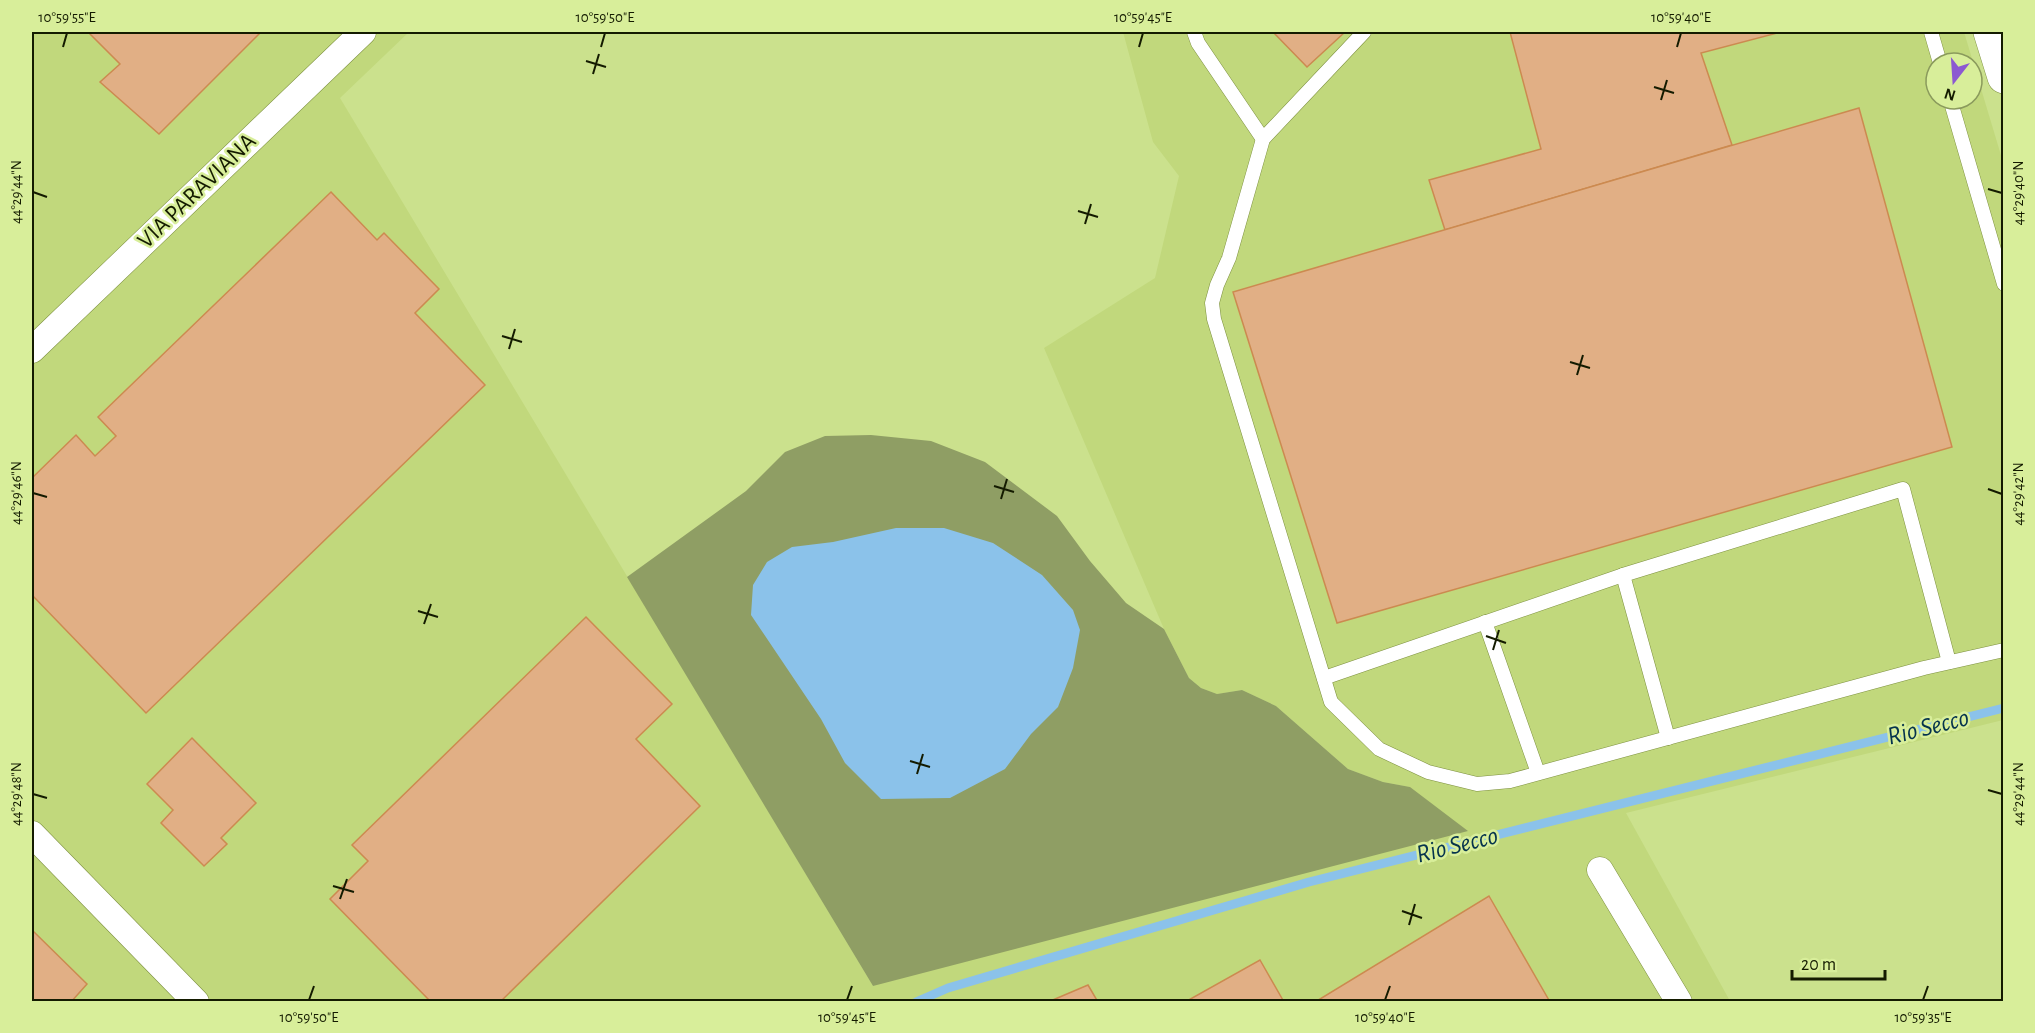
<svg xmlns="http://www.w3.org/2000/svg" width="2035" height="1033" viewBox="0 0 2035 1033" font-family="'Alegreya Sans',sans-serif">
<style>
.built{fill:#c1d87c;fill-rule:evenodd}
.forest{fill:#8f9e64}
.water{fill:#8bc2ea}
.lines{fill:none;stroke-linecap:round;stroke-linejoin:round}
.stream{stroke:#8bc2ea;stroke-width:9}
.building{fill:#e1af85;stroke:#cc8a50;stroke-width:1.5}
.service-casing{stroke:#7e9140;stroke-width:15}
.minor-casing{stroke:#7e9140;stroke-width:27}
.secondary-casing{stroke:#7e9140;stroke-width:34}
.service{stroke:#fff;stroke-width:14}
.minor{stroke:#fff;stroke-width:26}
.secondary{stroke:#fff;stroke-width:33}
.ticks{fill:none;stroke:#141b00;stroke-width:2}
.labels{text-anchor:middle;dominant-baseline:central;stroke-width:5;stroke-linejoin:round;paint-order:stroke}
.street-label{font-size:24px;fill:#141b00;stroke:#d8ee9a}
.water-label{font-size:26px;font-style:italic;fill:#05334d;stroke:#d8ee9a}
.neatline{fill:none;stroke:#141b00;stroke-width:2}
.ticks-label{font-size:15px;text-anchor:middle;fill:#141b00}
</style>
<rect width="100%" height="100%" fill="#cbe18d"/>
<!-- built -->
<path class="built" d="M32,32H409L340,98L873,986L1410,787L1383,782L1348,769L1276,706L1242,690L1217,694L1201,688L1189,678L1164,629L1044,348L1155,278L1179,176L1153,142L1123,32H1964L2003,162V720L1626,813L1730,1001H32ZM1936,63H1972V99H1936Z"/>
<!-- forest -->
<path class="forest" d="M871,435L931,441L985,462L1057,516L1090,561L1126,603L1164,629L1189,678L1201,688L1217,694L1242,690L1276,706L1348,769L1383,782L1410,787L1468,831L873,986L627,577L746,491L785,452L825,436Z"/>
<!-- water -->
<path class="water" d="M896,528H944L993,543L1042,575L1073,610L1080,630L1073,668L1058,707L1031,734L1005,769L950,798L881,799L845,763L821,719L751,615L753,585L767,562L792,547L833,542Z"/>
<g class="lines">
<!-- stream -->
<path class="stream" d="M916,1002L948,988L1309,882L2004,708"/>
</g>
<!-- building -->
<g class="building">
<path d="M88,32H261L159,134L100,82L120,64Z"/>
<path d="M1273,32H1345L1307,67Z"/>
<path d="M1510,32H1781L1701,53L1732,145L1445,230L1429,180L1541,149Z"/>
<path d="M1859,108L1952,447L1337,623L1233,292Z"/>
<path d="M331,192L377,240L384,233L439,289L415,313L485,385L146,713L32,595V478L76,435L95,456L116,436L98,417Z"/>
<path d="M586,617L672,704L636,739L700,806L500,1002H431L330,899L368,861L352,845Z"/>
<path d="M192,738L256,803L221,838L227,844L204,866L161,823L173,810L147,784Z"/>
<path d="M1489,896L1550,1002H1315Z"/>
<path d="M32,930L87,984L71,1002H32Z"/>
<path d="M1260,960L1284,1002H1185Z"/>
<path d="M1088,985L1098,1002H1048Z"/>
</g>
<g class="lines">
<!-- service casing -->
<g class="service-casing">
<g id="service">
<path d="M1194,32L1198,43L1263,139"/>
<path d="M1364,32L1263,139L1229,258L1217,285L1212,303L1214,319L1331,702L1379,749L1428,772L1477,784L1510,781L1924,668L2004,650"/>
<path d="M1931,32L1940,63"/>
<path d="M1950,99L2004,284"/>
<path d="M1485,622L1538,773"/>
<path d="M1324,678L1623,575"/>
<path d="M1668,738L1623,575L1903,489L1949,662"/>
</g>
</g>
<!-- minor casing -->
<g class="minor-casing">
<g id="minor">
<path d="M32,350L363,32"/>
<path d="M32,834L196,1002"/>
<path d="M1600,870L1679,1002"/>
</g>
</g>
<!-- secondary casing -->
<g class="secondary-casing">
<path id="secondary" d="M1990,32L2004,77"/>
</g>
<!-- service -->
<use href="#service" class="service"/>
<!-- minor -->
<use href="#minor" class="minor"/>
<!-- secondary -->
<use href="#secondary" class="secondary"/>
</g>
<!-- ticks -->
<path class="ticks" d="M63,47L67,33M601,47L605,33M1139,47L1143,33M1677,47L1681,33M586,61L606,67M593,74L599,54M1654,87L1674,93M1661,100L1667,80M1988,189L2002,193M33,192L47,197M1078,211L1098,217M1085,224L1091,204M502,336L522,342M509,349L515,329M1570,362L1590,368M1577,375L1583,355M994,486L1014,492M1988,489L2002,494M33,493L47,497M1001,499L1007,479M418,611L438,617M424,624L431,604M1486,636L1506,643M1493,650L1499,630M910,761L930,767M917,774L923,754M1988,790L2002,794M33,794L47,798M333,886L354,892M340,899L347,879M1402,911L1422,918M1409,925L1415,904M309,1000L314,986M847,1000L852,986M1385,1000L1390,986M1923,1000L1928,986"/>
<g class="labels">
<!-- street labels -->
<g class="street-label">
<text transform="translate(197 191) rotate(-44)">VIA PARAVIANA</text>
</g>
<!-- water labels -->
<g class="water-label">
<text transform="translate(1928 727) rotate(-14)">Rio Secco</text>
<text transform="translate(1457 845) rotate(-14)">Rio Secco</text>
</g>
</g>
<!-- border -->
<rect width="2035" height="1033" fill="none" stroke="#d8ee9a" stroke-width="66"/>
<!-- north arrow -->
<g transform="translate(1954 81) rotate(197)"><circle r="28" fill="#d8ee9a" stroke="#8a9a5c" stroke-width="1.5"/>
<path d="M0-4.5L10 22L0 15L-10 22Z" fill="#8c59d1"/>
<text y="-9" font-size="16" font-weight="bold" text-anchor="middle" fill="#141b00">N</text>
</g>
<!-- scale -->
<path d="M1792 970v9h93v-9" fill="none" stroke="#141b00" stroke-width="3"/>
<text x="1801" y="970" font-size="18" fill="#141b00" stroke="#d8ee9a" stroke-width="4.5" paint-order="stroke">20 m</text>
<rect x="33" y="33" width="1969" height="967" class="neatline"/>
<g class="ticks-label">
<text x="67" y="22">10°59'55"E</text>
<text x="605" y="22">10°59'50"E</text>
<text x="1143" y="22">10°59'45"E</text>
<text x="1681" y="22">10°59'40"E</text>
<text transform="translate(16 192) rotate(-90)" y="5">44°29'44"N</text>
<text transform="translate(2018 193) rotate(-90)" y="5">44°29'40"N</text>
<text transform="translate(16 493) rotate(-90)" y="5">44°29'46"N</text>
<text transform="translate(2018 494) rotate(-90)" y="5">44°29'42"N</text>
<text transform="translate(16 794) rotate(-90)" y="5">44°29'48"N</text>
<text transform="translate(2018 794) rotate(-90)" y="5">44°29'44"N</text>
<text x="309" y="1022">10°59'50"E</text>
<text x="847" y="1022">10°59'45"E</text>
<text x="1385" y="1022">10°59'40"E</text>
<text x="1923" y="1022">10°59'35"E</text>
</g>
</svg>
